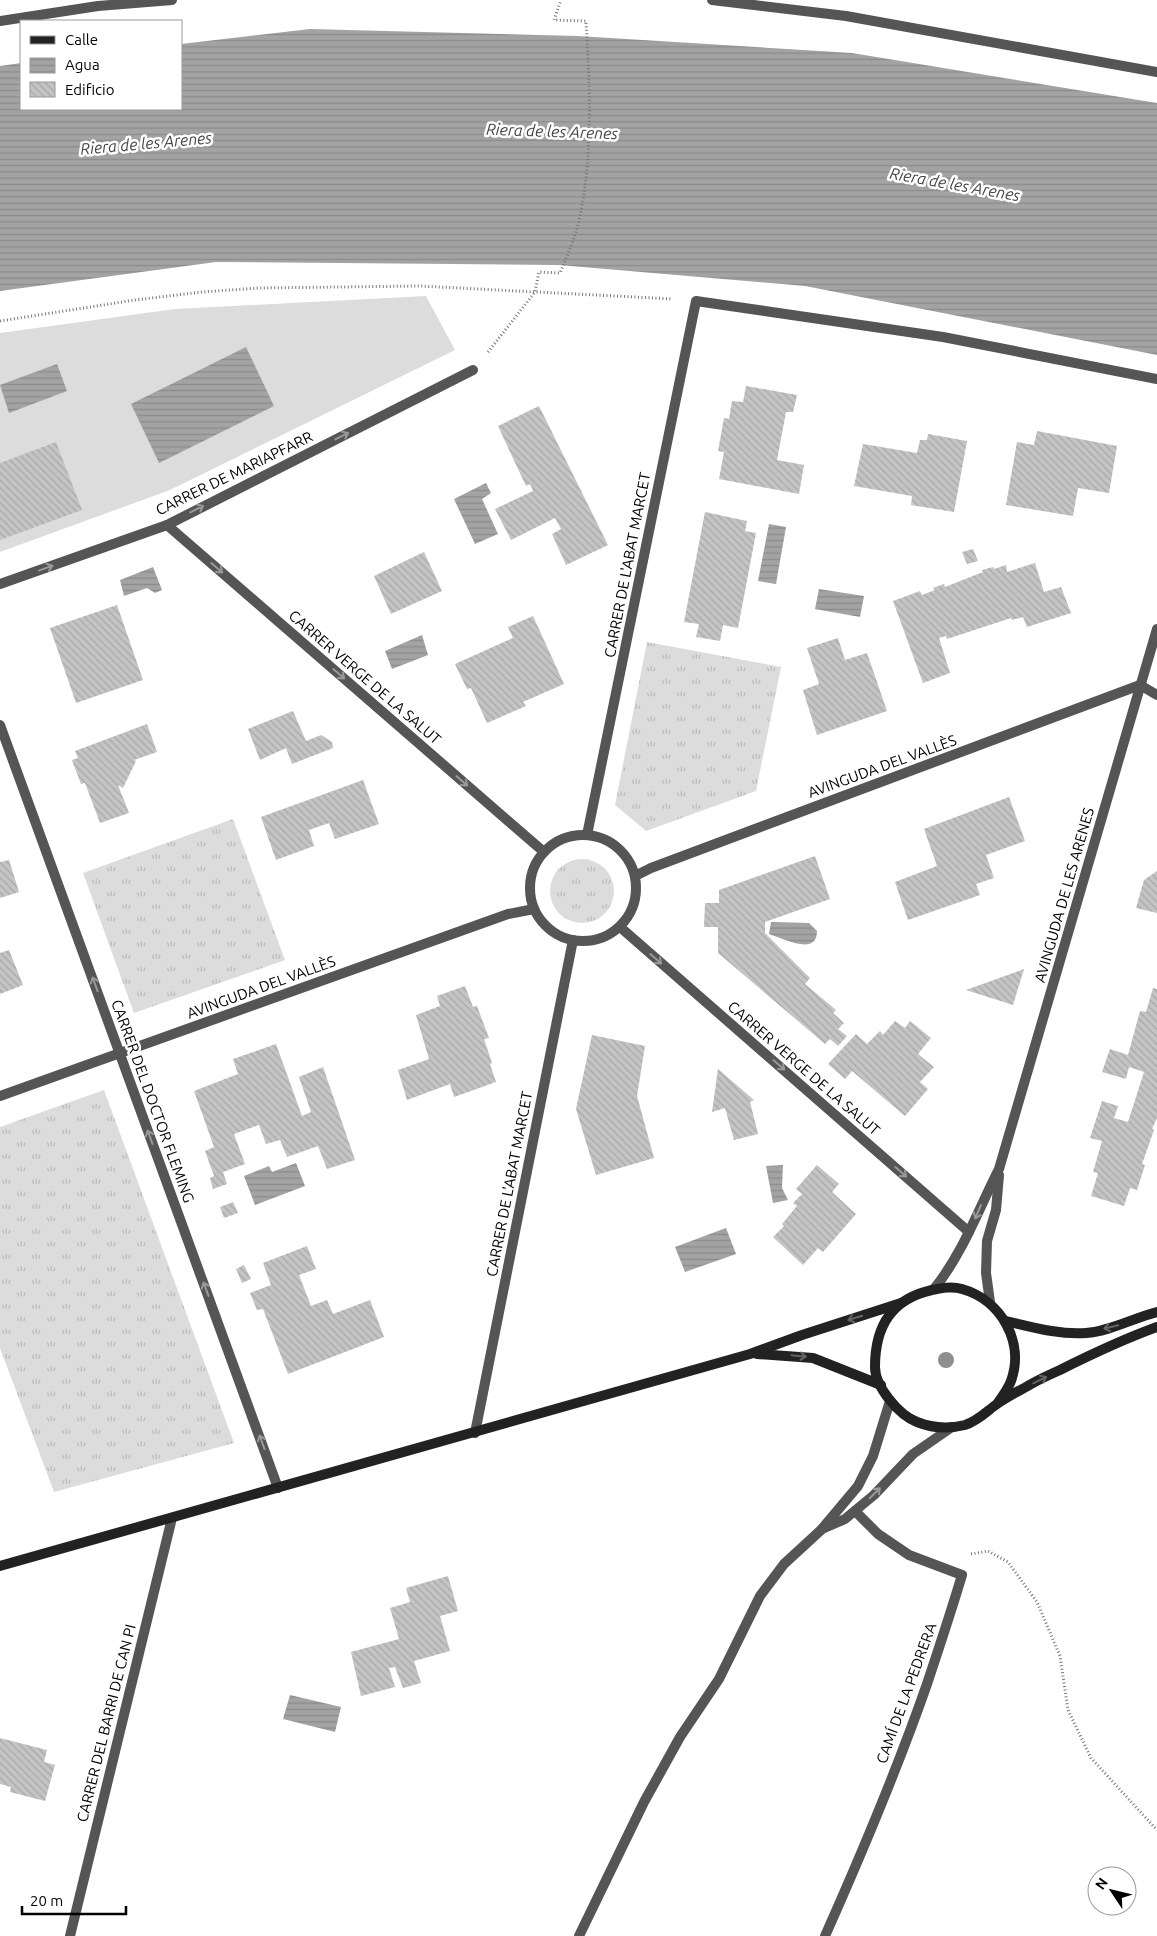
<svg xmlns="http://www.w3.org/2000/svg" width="1157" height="1936" viewBox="0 0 1157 1936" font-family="Ubuntu,sans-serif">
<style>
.grass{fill:url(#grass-tufts)}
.pitch{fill:#dcdcdc}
.water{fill:url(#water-rules)}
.building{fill:url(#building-back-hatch)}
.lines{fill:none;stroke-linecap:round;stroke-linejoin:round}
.path{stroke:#777;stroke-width:3;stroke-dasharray:1 2.5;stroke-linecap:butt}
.street{stroke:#555;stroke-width:10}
.secondary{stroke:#222;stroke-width:10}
.tree{fill:#8f8f8f}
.oneway{stroke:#999}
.oneway2{stroke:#646464}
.labels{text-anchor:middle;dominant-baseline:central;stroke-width:5;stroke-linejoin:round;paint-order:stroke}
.street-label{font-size:15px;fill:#000;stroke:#fff}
.water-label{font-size:16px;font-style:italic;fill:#444;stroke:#fff}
</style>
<defs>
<pattern id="grass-tufts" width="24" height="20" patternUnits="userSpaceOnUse" patternTransform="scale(1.25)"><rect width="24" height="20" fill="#dcdcdc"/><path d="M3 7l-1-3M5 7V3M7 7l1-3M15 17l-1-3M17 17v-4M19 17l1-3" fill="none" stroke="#bbb"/></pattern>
<pattern id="water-rules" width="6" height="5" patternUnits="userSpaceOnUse" patternTransform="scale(1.25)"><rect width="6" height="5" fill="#a3a3a3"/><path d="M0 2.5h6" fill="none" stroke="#8b8b8b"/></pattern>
<pattern id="building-back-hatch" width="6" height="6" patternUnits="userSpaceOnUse" patternTransform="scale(1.25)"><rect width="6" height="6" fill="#c4c4c4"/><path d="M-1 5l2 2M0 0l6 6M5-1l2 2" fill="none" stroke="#a7a7a7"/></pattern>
</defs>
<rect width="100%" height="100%" fill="#fff"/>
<!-- grass -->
<g class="grass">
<path d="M647,642L781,667L756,791L646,831L615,805Z"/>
<path d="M233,819L285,960L134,1013L83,873Z"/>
<circle cx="582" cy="891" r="32"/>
<path d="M104,1090L234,1443L54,1492L0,1348V1127Z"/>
</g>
<!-- pitch -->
<path class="pitch" d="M426,296L455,350L170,490L0,552V333L175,309Z"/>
<!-- water -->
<g class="water">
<path d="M310,29L578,36L852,53L1157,103V355L805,286L559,265L216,262L0,291V66L21,63V109H181V44Z"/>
<path d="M246,347L274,406L159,463L131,404Z"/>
<path d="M57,364L67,391L9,413L0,385Z"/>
<path d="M486,483L491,493L482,499L498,534L475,544L454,499Z"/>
<path d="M769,524L786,527L776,584L758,581Z"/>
<path d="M153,567L162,590L155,593L147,588L124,596L120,580Z"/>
<path d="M819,589L864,596L860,617L815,609Z"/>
<path d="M422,635L428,655L392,669L385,651Z"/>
<path d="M771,922L809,923L817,931C817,957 783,938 769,934Z"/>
<path d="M296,1163L305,1186L255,1205L244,1176L269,1166L272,1172Z"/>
<path d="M783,1165L782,1188L788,1200L773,1203L766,1166Z"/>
<path d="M726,1228L736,1254L685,1272L675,1247Z"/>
<path d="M290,1695L341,1707L335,1732L283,1719Z"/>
</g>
<!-- building -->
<g class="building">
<path d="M746,386L797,395L793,412H786L777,460L804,465L799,494L719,479L724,452L718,451L724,418L729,419L732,401L743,402Z"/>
<path d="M539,406L608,545L566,565L552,534L561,529L555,518L511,540L495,509L533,491L530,484L526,486L498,426Z"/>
<path d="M1037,431L1117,446L1109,493L1078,488L1073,516L1006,505L1017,442L1034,445Z"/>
<path d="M928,434L967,441L954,512L911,505L912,496L854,486L863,444L917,453L920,440H927Z"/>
<path d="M56,442L82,510L0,540V463Z"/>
<path d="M705,512L747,521L745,531L756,533L738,628L723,625L720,641L696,637L699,624L684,622Z"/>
<path d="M973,549L978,561L967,564L962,552Z"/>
<path d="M424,552L442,591L391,614L374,576Z"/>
<path d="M1035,563L1044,592L1061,587L1071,613L1027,627L1023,617L1012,620L1011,618L947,639L946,636L939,638L950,673L923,683L893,601L920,591L922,595L935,590L933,588L944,584L945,587L983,572L982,570L993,567L994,569L1006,565L1007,572Z"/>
<path d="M117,605L143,680L76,703L50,628Z"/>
<path d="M533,616L564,684L523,702L526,706L487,723L471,688L467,689L455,664L513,638L508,627Z"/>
<path d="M838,638L845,660L867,653L887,711L817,735L803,690L819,684L807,648Z"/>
<path d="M293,711L306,741L321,735L332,742L333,748L292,764L286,748L260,760L248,729Z"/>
<path d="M147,724L157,752L134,760L136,761L123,788L118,785L129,813L100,823L85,783L81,784L72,760L78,758L75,751Z"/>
<path d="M363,780L379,824L335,839L329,823L309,830L314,846L276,860L261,817Z"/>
<path d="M1009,797L1025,841L986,855L994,878L976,884L980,895L908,920L895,882L937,866L924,829Z"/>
<path d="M815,856L830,899L765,922V933L810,978L805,984L836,1010L833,1013L844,1023L838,1029L847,1036L838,1046L830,1039L825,1044L718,953V927H704L705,903H719V890Z"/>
<path d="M9,860L19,892L0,898V862Z"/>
<path d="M1157,871V913L1136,908L1144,880Z"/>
<path d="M9,950L23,985L0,994V953Z"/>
<path d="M1024,969L1013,1005L966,990Z"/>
<path d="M465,986L473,1007L477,1006L489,1038L484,1039L492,1063L490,1064L496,1082L454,1097L450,1084L407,1100L398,1070L429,1059L416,1015L440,1006L437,996Z"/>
<path d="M1153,988L1157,989V1118L1152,1129L1154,1130L1142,1164L1145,1165L1137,1190L1130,1188L1124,1206L1091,1196L1098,1173L1093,1172L1102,1141L1090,1138L1102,1101L1118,1106L1114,1118L1128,1122L1144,1072L1129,1067L1126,1079L1102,1072L1110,1049L1128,1055L1140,1011L1146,1012Z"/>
<path d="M895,1021L905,1028L910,1021L931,1038L918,1054L934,1067L920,1082L928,1089L905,1116L852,1071L845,1079L828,1064L856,1034L867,1044L880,1031L883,1035Z"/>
<path d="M592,1035L645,1046L637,1096L654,1158L596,1175L576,1109Z"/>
<path d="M276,1044L302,1116L311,1112L299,1077L323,1067L355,1160L327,1169L318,1146L287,1157L280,1140L266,1144L259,1125L234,1134L245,1164L223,1172L227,1184L213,1189L210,1178L214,1176L205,1151L214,1147L194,1091L238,1074L233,1059Z"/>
<path d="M718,1069L754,1100L750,1102L758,1134L734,1140L725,1108L712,1112Z"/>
<path d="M817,1165L839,1184L832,1192L856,1214L823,1252L818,1248L803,1265L773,1237L784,1226L782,1224L797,1206L793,1203L802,1194L796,1189Z"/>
<path d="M233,1202L238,1213L224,1218L220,1207Z"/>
<path d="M307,1246L316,1269L299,1275L311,1306L327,1300L333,1314L370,1300L384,1337L288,1374L263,1309L257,1310L250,1293L271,1285L263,1263Z"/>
<path d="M244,1265L251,1279L242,1283L236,1269Z"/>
<path d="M448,1576L458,1611L440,1616L450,1651L414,1661L421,1683L403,1688L395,1667L389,1668L395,1687L361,1696L351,1652L399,1639L390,1608L410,1602L406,1588Z"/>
<path d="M0,1738L47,1750L44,1762L55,1765L45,1801L10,1792L11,1787L0,1784Z"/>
</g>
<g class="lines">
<!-- path -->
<g class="path">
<path d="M0,321L135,300L202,292L259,288L420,286L673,299"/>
<path d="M488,352L535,292L539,272L560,273C568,254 576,236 580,216C593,152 590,86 586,21L554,20L561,0"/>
<path d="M971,1554L988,1551L1008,1562L1037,1602L1060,1656L1068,1710L1091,1758L1157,1830"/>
</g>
<!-- street -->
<g class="street">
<path d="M712,0L846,16L1157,72"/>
<path d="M0,21L98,6L172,0"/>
<path d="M167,525L544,852"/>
<path d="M0,584L167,525L473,370"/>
<path d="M1140,685L1157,695"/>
<path d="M0,725L278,1488"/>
<path d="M587,835L696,301L943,337L1157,379"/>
<circle cx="583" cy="888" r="53"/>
<path d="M635,876L651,868L1140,685"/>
<path d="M620,927L969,1232"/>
<path d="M0,1096L508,914L534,909"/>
<path d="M934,1289C963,1253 978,1210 999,1169L1157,629"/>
<path d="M990,1302L986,1273L987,1241L996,1210L999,1175"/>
<path d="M475,1433L573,940"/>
<path d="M822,1529L845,1519L874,1495L913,1454L952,1427"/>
<path d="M70,1936L172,1518"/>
<path d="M579,1936L644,1802L680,1737L719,1679L760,1596L784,1564L821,1530L858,1486L873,1456L890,1401"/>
<path d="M825,1936C862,1853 897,1770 927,1684C939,1648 951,1612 962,1575L909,1555L878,1534L855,1511"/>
</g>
<!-- secondary -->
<g class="secondary">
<path d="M1006,1321C1032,1327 1059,1335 1086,1333C1111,1331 1133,1318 1157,1312"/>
<path d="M757,1354L813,1358L881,1385"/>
<path d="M997,1404C1002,1397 1008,1389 1011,1381C1025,1342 1001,1300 962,1289C952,1286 942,1288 932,1290C891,1299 875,1327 875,1367C875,1387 899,1415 917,1422C932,1428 949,1429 965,1425C978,1421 987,1411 997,1404C1008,1396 1021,1390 1033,1383C1042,1378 1051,1374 1060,1370C1092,1354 1124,1339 1157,1327"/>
<path d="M0,1566L750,1354L802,1335L901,1303"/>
</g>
</g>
<!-- trees -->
<circle class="tree" cx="946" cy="1360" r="8"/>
<!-- one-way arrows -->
<defs><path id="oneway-shaft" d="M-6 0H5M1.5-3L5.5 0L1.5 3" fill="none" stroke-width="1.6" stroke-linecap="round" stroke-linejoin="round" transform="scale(1.25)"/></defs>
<g class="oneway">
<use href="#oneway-shaft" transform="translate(342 436) rotate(-27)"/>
<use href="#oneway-shaft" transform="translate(197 509) rotate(-27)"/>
<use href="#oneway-shaft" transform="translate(46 568) rotate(-20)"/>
<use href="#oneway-shaft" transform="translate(217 568) rotate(41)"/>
<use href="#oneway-shaft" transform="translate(339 674) rotate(41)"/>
<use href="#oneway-shaft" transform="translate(462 781) rotate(41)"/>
<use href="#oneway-shaft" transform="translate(656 959) rotate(41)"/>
<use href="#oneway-shaft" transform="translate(95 984) rotate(-110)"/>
<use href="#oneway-shaft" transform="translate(779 1065) rotate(41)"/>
<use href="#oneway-shaft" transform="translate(150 1137) rotate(-110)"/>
<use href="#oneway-shaft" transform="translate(901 1172) rotate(41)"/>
<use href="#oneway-shaft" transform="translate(978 1212) rotate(113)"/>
<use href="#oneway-shaft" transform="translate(206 1289) rotate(-110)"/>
<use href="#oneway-shaft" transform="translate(262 1442) rotate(-110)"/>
<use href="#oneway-shaft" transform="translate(875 1493) rotate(-45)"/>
</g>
<g class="oneway2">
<use href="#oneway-shaft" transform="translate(855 1318) rotate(163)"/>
<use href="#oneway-shaft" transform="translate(1111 1327) rotate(166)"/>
<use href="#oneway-shaft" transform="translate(799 1356) rotate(6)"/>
<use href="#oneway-shaft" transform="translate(1040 1380) rotate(-26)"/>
</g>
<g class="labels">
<!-- street labels -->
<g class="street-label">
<text transform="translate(234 473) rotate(-26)">CARRER DE MARIAPFARR</text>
<text transform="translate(627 565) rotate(-79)">CARRER DE L'ABAT MARCET</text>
<text transform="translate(365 677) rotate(41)">CARRER VERGE DE LA SALUT</text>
<text transform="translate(882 766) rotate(-20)">AVINGUDA DEL VALLÈS</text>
<text transform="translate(1064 895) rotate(-74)">AVINGUDA DE LES ARENES</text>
<text transform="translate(261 987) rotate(-20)">AVINGUDA DEL VALLÈS</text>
<text transform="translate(804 1068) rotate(41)">CARRER VERGE DE LA SALUT</text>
<text transform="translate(153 1101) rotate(70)">CARRER DEL DOCTOR FLEMING</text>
<text transform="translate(509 1184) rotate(-79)">CARRER DE L'ABAT MARCET</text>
<text transform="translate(906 1693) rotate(-70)">CAMÍ DE LA PEDRERA</text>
<text transform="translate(106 1723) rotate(-76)">CARRER DEL BARRI DE CAN PI</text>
</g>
<!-- water labels -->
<g class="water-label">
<text transform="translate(552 131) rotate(2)">Riera de les Arenes</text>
<text transform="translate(146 143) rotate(-5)">Riera de les Arenes</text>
<text transform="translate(955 184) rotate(10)">Riera de les Arenes</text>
</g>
</g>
<!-- legend -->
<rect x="20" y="20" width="162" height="90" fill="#ffffff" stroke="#999999"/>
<rect x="30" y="36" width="25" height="8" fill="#222222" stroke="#999999"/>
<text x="65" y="45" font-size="15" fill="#000000">Calle</text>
<rect x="30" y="58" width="25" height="15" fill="url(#water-rules)" stroke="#999999"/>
<text x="65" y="70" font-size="15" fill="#000000">Agua</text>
<rect x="30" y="82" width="25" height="15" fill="url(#building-back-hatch)" stroke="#999999"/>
<text x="65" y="95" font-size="15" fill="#000000">Edificio</text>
<!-- north arrow -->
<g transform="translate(1112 1891) rotate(305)"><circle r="24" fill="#ffffff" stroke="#999999"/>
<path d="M0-4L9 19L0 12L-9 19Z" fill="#000000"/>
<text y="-8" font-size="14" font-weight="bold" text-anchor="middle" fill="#000000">N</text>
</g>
<!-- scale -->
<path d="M22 1906v8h104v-8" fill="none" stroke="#000000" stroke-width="2.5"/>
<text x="30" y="1906" font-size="15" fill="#000000" stroke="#ffffff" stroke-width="4" paint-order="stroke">20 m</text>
</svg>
